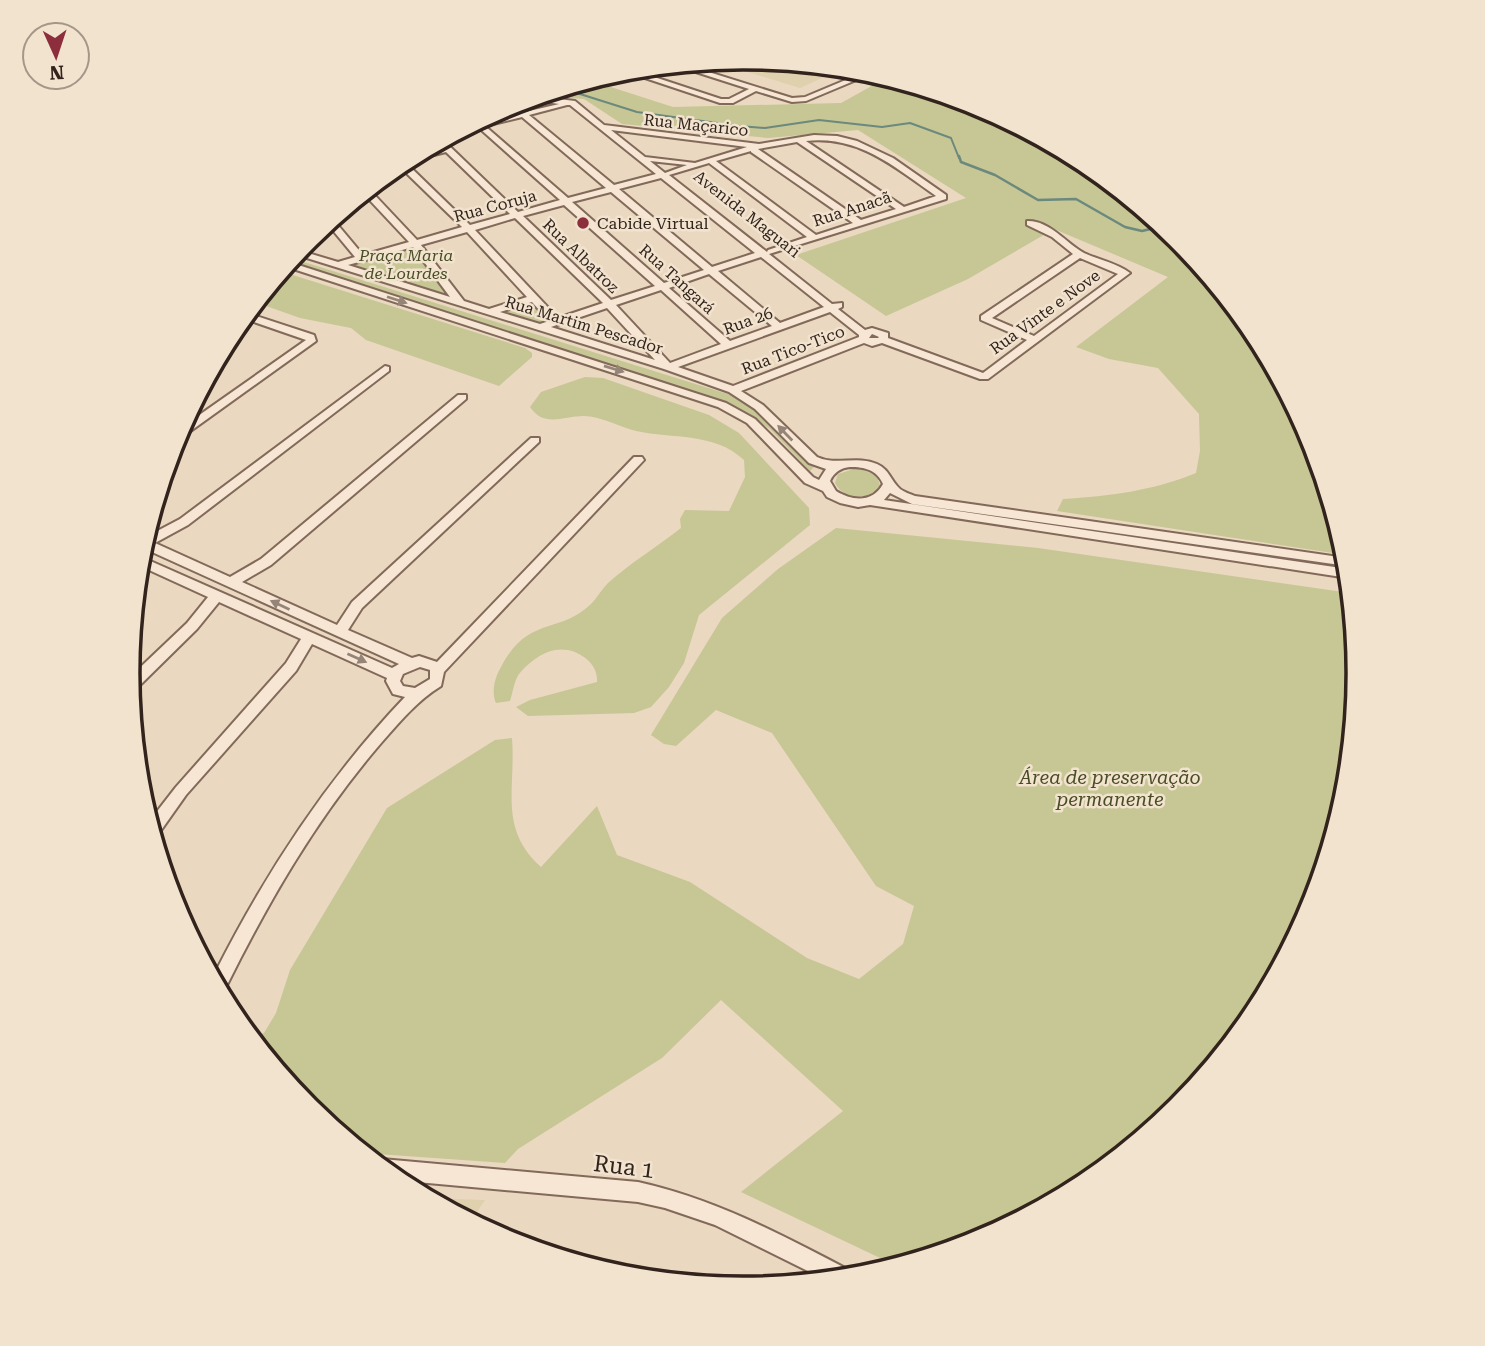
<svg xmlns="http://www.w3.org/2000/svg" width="1485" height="1346" viewBox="0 0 1485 1346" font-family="'Roboto Serif',serif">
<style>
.farmland{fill:#dfd0ae}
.green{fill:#c7c695}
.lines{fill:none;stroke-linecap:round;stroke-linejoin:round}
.stream-far1{stroke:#6b897d;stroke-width:2}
.stream{stroke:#6b897d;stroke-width:2.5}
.minor-casing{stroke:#82695a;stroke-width:4}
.minor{fill:#f6e6d3;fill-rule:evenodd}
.oneway{fill:#948578}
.poi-dot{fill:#8c2e3c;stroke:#f2e3cf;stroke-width:2.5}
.labels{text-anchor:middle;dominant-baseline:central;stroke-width:5;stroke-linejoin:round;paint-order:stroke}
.far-street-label{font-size:16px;fill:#32241d;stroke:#f2e3cf}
.far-poi-label{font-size:16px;fill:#32241d;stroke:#f2e3cf;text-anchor:start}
.far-park-label{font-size:16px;font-style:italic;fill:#494d25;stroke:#f2e3cf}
.park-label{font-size:19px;font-style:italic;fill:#494d25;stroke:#f2e3cf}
.near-street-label{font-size:23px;fill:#32241d;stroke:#f2e3cf}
.rim{fill:none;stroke:#32241d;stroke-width:3.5}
</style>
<rect width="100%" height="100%" fill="#ead8c0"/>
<!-- farmland -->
<g class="farmland">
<path d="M742,58L799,63L833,73L800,88L712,61Z"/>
<path d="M426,1198L485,1200L470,1222Z"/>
</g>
<!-- green -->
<g class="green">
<path d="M888,77L978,105L1085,162L1178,238L1254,332L1311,438L1346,555L1057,511L1063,499C1110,496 1152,491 1196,473L1200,451L1199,414L1158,368L1109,359L1076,347L1168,277L1054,229L968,279L886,316L796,255L966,198L858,130L768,138L622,124L584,99L540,95L589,80L673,107L841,103Z"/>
<path d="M413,242L459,302L339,265Z"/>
<path d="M291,258L734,396L759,412L805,462L814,467L810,471L770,429L733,405L287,262Z"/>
<path d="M280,271L525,348L532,353V357L499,386L366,340L351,328L300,318L255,302Z"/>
<path d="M531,301L549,322L542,325L496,312Z"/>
<path d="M585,377L603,378L709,415L739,433L809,508L810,525L699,615L684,663L669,687L651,707L634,713L528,716L516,707L530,700L597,682C599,662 575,646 555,650C542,652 527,664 519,674C514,681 513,692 510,701L496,703C491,692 495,677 501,667C528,615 559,635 591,604C597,598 601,590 608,583C630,563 657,547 681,528L680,519L685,510L729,511L745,477L744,460C714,432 673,439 636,431C620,427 600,416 584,416C563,416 544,428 530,407L541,392Z"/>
<path d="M857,468L876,475L880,485L875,493C860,500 843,498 835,483L838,474Z"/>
<path d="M836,528L1038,548L1350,593L1358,673L1346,793L1311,909L1254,1015L1177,1108L1084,1185L978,1242L897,1266L741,1192L843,1111L721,1000L662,1058L518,1149L505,1163L363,1153L307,1108L250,1038L264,1033L276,1013L290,970L387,808L495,740L512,738C516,789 498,828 541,867L597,806L617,855L690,882L807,958L859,979L903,944L914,906L876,886L772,733L716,710L676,746L664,744L651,735L722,618L778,569Z"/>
</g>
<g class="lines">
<!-- stream-far1 -->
<path class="stream-far1" d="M561,88L637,112L739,126L765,128L819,120L882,127L910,123L951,138L959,158"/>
<!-- stream -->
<path class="stream" d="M959,156L961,162L995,175L1038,200L1076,199L1125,227L1142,231L1163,226"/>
<!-- minor casing -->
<g class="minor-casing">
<g id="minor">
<path d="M683,64L792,98L805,97L867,71L873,73L806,101L792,102L756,91L733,103H720L621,70L630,69L721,99H729L749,89L674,65Z"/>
<path d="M534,96L575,101L604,125L759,144L814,135L837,136L857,141L893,158L946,195V199L769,254L832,304L842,303V307L838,309L865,330L872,328L888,333V338L983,373L1027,340L981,320V316L1073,254L1052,237L1027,225V221C1049,220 1066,243 1084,253C1099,260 1117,263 1130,273L988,379H980L882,343L872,346L864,343L741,391L763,405L817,457C837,466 857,455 877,464C889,469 891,481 900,489C904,492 910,494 915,496L1346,558L1347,566L912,504L890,493L884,500L1348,569V578L870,505L858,507L840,503L827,497L823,491L805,483L747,423L718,407L284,266L289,262L726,403L755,419L813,477L819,480L826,469L809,463L755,409L729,392L664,369L294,254L298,250L338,262L355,257L326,222L332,218L363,255L409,242L363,193L368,188L417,240L462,227L397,164L411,156L442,148L436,143L442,139L518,212L560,200L478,127L458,131L470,125L559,104L525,99ZM567,105H570L656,174L614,185L529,115ZM522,117L606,188L568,198L485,126ZM611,130L747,147L695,163L645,157ZM806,141C859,135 896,168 936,196L904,207ZM797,142L896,209L861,220L758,149ZM751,151V152L853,223L816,235L716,161ZM446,152L510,214L470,225L405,162ZM650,161L687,165L665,173ZM709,163L807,237L768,250L767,252L669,175ZM661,178L755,253L712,267L619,189ZM611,192L704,270L664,283L572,202ZM564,205L655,286L611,300L523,216ZM515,218L603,303L558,318L475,230ZM467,232L527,297L489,309L464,301L421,245ZM413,247L450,297L348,265ZM761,257L824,307L780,323L718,271ZM1080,258L1118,274L1034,336L992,318ZM709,274L772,326L730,341L669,288ZM661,290L721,344L670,363L616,305ZM532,302L549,321L540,324L500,312ZM607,308L655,360L551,327ZM830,312L859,335V337L733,386L678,367ZM872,334L879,337L878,338H869ZM850,467C865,467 877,470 883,484C873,503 852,501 836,491L830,481C834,472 841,468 850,467Z"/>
<path d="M244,315H253L314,335L316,341L178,440L173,441L178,430L306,340L248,320H240Z"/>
<path d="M385,366L389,367V371L188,525L155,543L230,577L261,559L458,395H466V399L271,565L242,582L337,625L352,602L531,438H539V442L362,608L348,630L412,658L419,656L437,662L634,457H642L644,460L444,672L441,686C415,702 396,726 376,749C315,821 269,901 227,985L221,987L215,985L212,979L215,973C266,872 327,779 405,697L393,694L386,681L387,678L312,644L296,671L186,795L157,836L152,837L148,823L176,787L286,663L301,639L219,602L197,629L134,691L129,692L128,679L187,623L208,597L138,565L139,556L392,668L399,664L141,547L144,538L180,519ZM420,667L430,670V679L415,688L403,686L400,681L403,674Z"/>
<path d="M382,1159L638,1182C715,1199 782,1235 851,1271L854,1277L826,1280L715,1225L665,1208L638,1202L395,1180L375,1163Z"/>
</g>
</g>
<!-- minor -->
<use href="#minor" class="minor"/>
</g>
<!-- one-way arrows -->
<defs><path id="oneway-solid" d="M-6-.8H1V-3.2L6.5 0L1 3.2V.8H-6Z" transform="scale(1.75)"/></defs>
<g class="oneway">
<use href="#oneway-solid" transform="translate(397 300) rotate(18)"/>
<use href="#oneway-solid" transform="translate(614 369) rotate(17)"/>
<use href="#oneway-solid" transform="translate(785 433) rotate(-134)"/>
<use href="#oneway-solid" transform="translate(280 605) rotate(-155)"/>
<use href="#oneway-solid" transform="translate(357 658) rotate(24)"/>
</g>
<!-- markers -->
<circle class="poi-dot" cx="583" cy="223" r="7"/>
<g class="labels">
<!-- far-street labels -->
<g class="far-street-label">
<text transform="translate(696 125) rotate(6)">Rua Maçarico</text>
<text transform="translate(495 206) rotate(-15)">Rua Coruja</text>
<text transform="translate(852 209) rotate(-18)">Rua Anacã</text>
<text transform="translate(747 214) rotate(38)">Avenida Maguari</text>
<text transform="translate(581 256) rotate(44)">Rua Albatroz</text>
<text transform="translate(677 279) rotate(42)">Rua Tangará</text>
<text transform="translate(1045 312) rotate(-36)">Rua Vinte e Nove</text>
<text transform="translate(748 321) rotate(-20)">Rua 26</text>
<text transform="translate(584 325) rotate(17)">Rua Martim Pescador</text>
<text transform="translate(793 350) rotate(-21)">Rua Tico-Tico</text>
</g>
<!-- far-poi labels -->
<g class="far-poi-label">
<text x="597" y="223">Cabide Virtual</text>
</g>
<!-- far-park labels -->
<g class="far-park-label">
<text x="406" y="255">Praça Maria<tspan x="406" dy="18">de Lourdes</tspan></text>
</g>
<!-- park labels -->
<g class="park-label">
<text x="1110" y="777">Área de preservação<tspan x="1110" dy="22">permanente</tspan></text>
</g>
<!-- near-street labels -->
<g class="near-street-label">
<text transform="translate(624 1167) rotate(7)">Rua 1</text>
</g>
</g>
<!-- crop -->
<path d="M0 0H1485V1346H0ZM140 673a603 603 0 1 1 1206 0a603 603 0 1 1-1206 0Z" fill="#f2e3cf" fill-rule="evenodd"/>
<path class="rim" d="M140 673a603 603 0 1 1 1206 0a603 603 0 1 1-1206 0Z"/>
<!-- north arrow -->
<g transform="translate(56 56) rotate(177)"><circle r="33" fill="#f2e3cf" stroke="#a59788" stroke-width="2"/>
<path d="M0-5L12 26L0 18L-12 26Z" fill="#8c2e3c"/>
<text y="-10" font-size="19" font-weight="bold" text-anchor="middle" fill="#32241d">N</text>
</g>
</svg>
